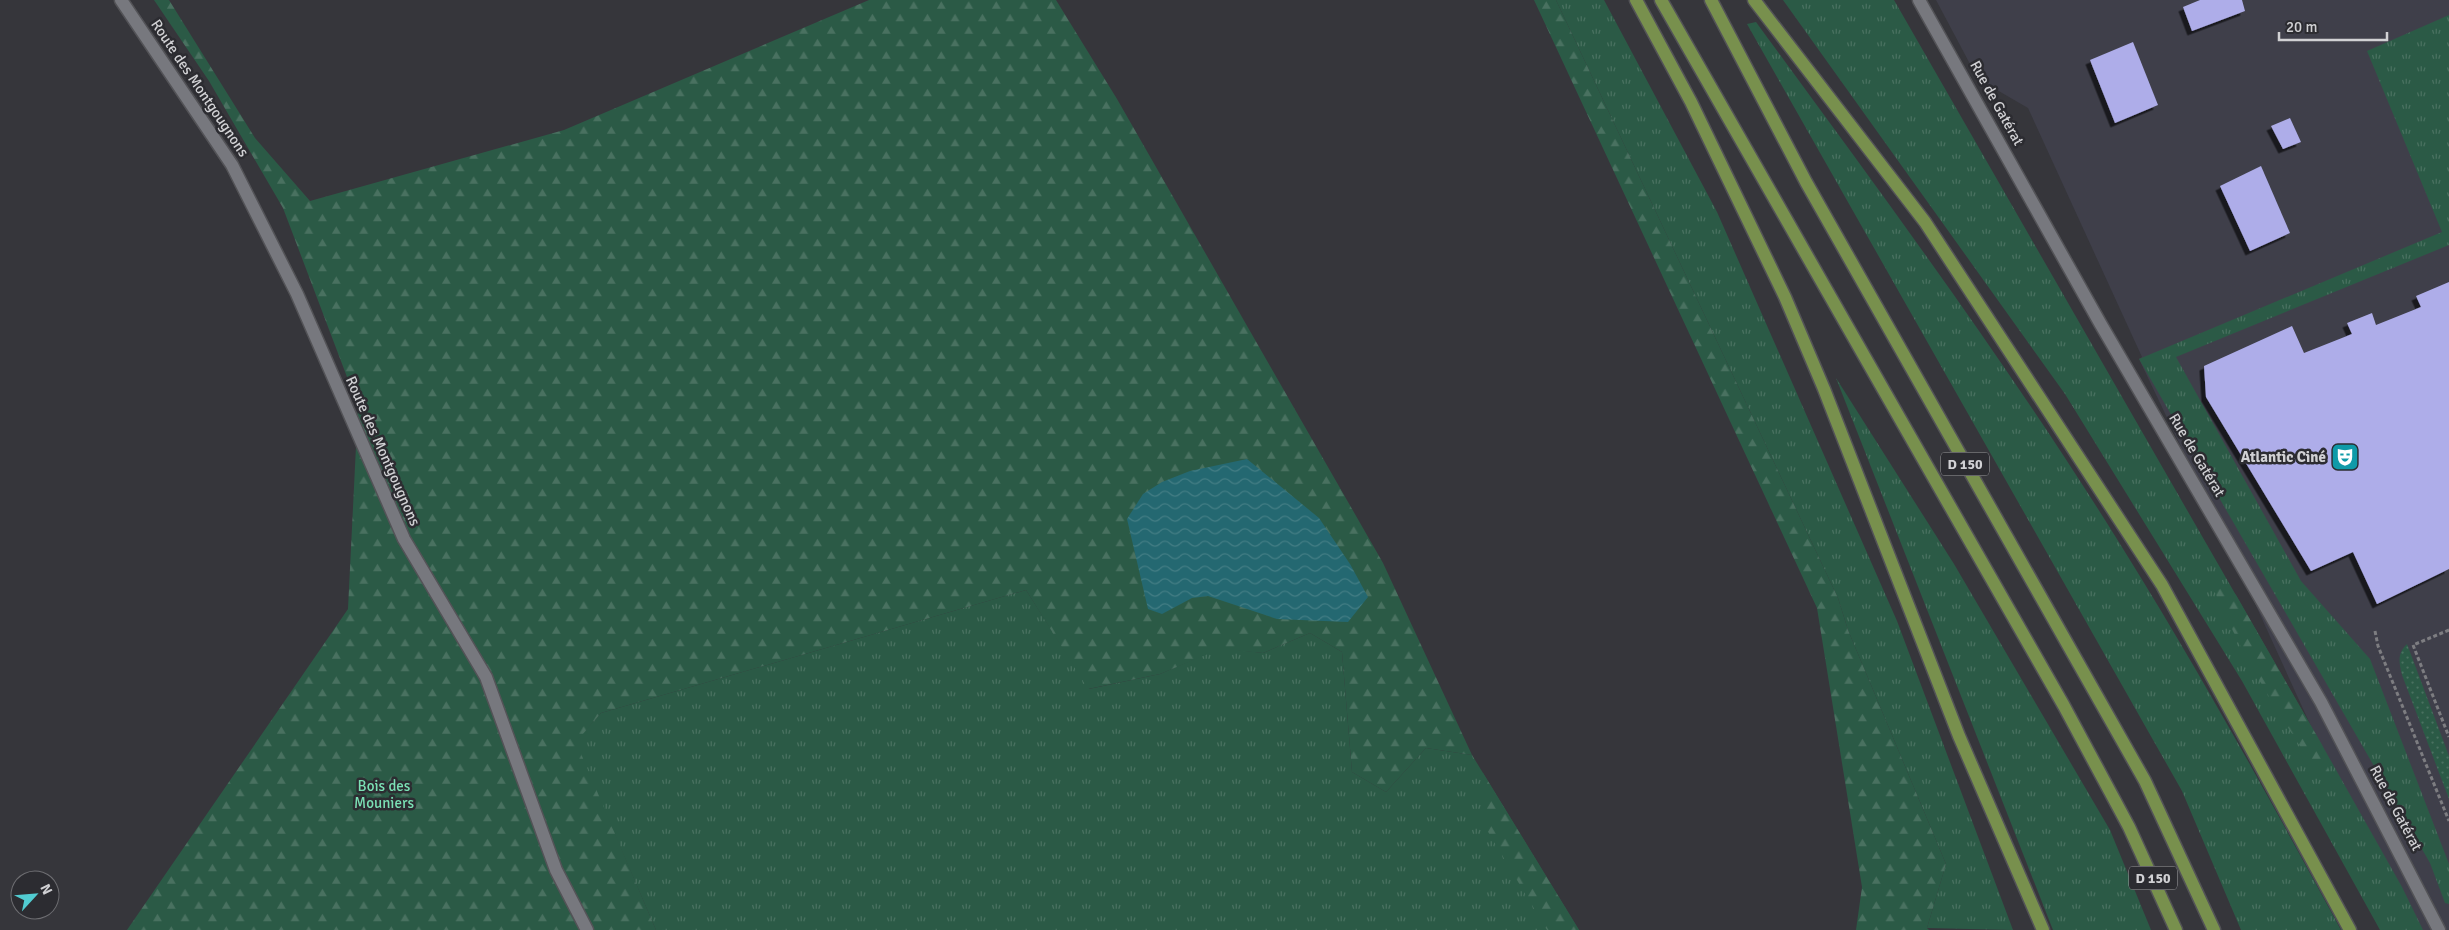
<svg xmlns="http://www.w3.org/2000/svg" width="2449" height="930" viewBox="0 0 2449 930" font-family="Signika,sans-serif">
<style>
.built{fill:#3f3f4a}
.grass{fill:url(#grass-tufts)}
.forest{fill:url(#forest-firs)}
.park{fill:url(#park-dots)}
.water{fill:url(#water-waves)}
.building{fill:#aeade9;filter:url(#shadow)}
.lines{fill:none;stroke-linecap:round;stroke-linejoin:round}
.minor-casing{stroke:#535357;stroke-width:15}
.major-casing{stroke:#535357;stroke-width:15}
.path{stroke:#7d7d81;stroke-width:3;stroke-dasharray:4 2.5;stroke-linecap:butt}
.minor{stroke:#77787e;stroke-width:12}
.major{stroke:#78904d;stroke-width:12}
.labels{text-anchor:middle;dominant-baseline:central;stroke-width:5;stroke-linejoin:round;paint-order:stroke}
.shield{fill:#2c2c31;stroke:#a0a0a3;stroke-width:1}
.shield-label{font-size:14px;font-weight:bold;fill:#d1d1d4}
.street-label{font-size:15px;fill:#d1d1d4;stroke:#2c2c31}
.poi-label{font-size:15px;font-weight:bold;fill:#d1d1d4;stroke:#2c2c31;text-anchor:end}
.park-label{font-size:15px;fill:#7be1b5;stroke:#2c2c31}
</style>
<defs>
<pattern id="grass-tufts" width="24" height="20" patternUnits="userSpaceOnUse" patternTransform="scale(1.25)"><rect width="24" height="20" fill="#2b5a46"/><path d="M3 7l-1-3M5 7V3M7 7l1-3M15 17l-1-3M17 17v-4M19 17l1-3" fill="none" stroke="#497160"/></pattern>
<pattern id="forest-firs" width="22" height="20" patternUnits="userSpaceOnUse" patternTransform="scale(1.25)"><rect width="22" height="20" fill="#2b5a46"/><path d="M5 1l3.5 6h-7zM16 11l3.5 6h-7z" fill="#497160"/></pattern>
<pattern id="park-dots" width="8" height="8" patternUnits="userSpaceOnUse" patternTransform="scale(1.25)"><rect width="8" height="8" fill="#2b5a46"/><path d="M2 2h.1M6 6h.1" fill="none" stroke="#497160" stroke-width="1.8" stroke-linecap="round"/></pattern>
<pattern id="water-waves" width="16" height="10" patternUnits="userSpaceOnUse" patternTransform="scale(1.25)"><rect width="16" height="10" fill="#246871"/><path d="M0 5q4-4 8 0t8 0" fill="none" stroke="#437d84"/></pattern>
<filter id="shadow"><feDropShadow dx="-4.5" dy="4.5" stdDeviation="0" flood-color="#0009"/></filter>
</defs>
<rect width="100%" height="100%" fill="#36363b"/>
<!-- built -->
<path class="built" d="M1936,0H2449V930H2404L2237,564L2139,359L2142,357L2028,108L1978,79Z"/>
<!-- grass -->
<g class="grass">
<path d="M1556,0H1604L1717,212L1897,621L2013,930L1927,928L1946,864L1848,630L1838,598Z"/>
<path d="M1783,0H1894L2322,745L2402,887L2423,930H2380L2242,681L2065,394Z"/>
<path d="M2449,15V245L2176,357L2301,581L2370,659L2449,864V904L2445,903L2430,863L2139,359L2442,232L2367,51Z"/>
<path d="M1756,22C1876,186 1997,349 2105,520C2190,654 2266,792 2341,930H2241L2182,791L1747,24Z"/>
<path d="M1836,378L1954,564L2110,830L2151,930H2053Z"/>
<path d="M1026,590L1089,689L1160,674L1220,648L1263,653L1310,633L1342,652L1352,772L1386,792L1426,748L1472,755L1579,930H656L575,742L601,713Z"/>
</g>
<!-- forest -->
<g class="forest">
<path d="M154,0H169L255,138L310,201L564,130L869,0H1056L1117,99L1383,563L1472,755L1426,748L1386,792L1352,772L1342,652L1310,633L1263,653L1220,649L1160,674L1088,689L1026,590L601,713L576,742L656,930H127L348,609L358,406L283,208L209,81Z"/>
<path d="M1534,0H1556L1838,598L1848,630L1946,864L1927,928L1929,930H1856L1862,887L1817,608Z"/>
<path d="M2225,585L2236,595L2322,745L2330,776L2318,773C2278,715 2241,653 2213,588Z"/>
<path d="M1483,773L1579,930H1547L1484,825Z"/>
</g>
<!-- park -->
<path class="park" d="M2407,644L2449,756V799L2402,675C2399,662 2397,654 2407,644Z"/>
<!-- water -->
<path class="water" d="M1247,459L1319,518L1350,564L1368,597L1348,622L1277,619L1208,596L1192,598L1162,614L1148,609L1127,519L1143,494L1162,482L1190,471Z"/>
<!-- building -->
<g class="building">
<path d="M2200,0H2242L2245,11L2192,31L2183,7Z"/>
<path d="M2133,42L2158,105L2115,123L2090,60Z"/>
<path d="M2290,118L2301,142L2283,149L2271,126Z"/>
<path d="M2261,166L2290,233L2250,251L2220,186Z"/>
<path d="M2449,282V569L2377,604L2353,552L2311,571L2206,397L2204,366L2292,326L2304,353L2352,334L2347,323L2372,313L2376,325L2421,307L2416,296Z"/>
</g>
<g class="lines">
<!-- minor casing -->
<g class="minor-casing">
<g id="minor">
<path d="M121,0L232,165L297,294L404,539L486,677L556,870L587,930"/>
<path d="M1919,0L2100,323L2321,702L2439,930"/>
</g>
</g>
<!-- major casing -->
<g class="major-casing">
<g id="major">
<path d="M1636,0L1691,102L1785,297L1824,389L1959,736L2043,930"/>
<path d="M1661,0L2064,706L2129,827L2176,930"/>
<path d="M1711,0L1806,182L2145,781L2214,930"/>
<path d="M1754,0L1925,222L2162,585L2350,930"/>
</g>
</g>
<!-- path -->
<g class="path">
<path d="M2449,630L2413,645L2449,737"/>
<path d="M2375,631L2378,646L2449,821"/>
</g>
<!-- minor -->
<use href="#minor" class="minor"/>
<!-- major -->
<use href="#major" class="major"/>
</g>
<!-- icons -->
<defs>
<g id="theatre-square" transform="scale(1.4375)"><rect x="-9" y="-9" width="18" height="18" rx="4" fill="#0f9aa8" stroke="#2c2c31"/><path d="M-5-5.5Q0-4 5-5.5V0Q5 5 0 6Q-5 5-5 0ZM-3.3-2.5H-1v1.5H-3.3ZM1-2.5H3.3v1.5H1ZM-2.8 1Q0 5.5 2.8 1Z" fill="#fff"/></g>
</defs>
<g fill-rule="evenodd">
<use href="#theatre-square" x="2345" y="457"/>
</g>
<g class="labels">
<!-- shield labels -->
<g class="shield">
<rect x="1941" y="452.5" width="48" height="23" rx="4"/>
<rect x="2129" y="866.5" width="48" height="23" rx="4"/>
</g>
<g class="shield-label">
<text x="1965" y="464">D 150</text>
<text x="2153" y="878">D 150</text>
</g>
<!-- street labels -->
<g class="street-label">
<text transform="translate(200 88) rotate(56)">Route des Montgougnons</text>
<text transform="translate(1997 103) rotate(61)">Rue de Gatérat</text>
<text transform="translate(383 451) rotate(66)">Route des Montgougnons</text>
<text transform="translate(2197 455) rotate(59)">Rue de Gatérat</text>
<text transform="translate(2396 808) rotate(62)">Rue de Gatérat</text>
</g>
<!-- poi labels -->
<g class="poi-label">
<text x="2326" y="457">Atlantic Ciné</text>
</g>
<!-- park labels -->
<g class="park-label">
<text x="384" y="786">Bois des<tspan x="384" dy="17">Mouniers</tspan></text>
</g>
</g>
<!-- north arrow -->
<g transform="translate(35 895) rotate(64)"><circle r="24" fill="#2c2c31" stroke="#6e6e72"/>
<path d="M0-4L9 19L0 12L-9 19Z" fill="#51ccd1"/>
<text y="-8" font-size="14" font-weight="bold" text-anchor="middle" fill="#d1d1d4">N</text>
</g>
<!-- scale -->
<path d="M2279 32v8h108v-8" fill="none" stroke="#d1d1d4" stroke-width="2.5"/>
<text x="2286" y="32" font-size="15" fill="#d1d1d4" stroke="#2c2c31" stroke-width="4" paint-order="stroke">20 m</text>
</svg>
